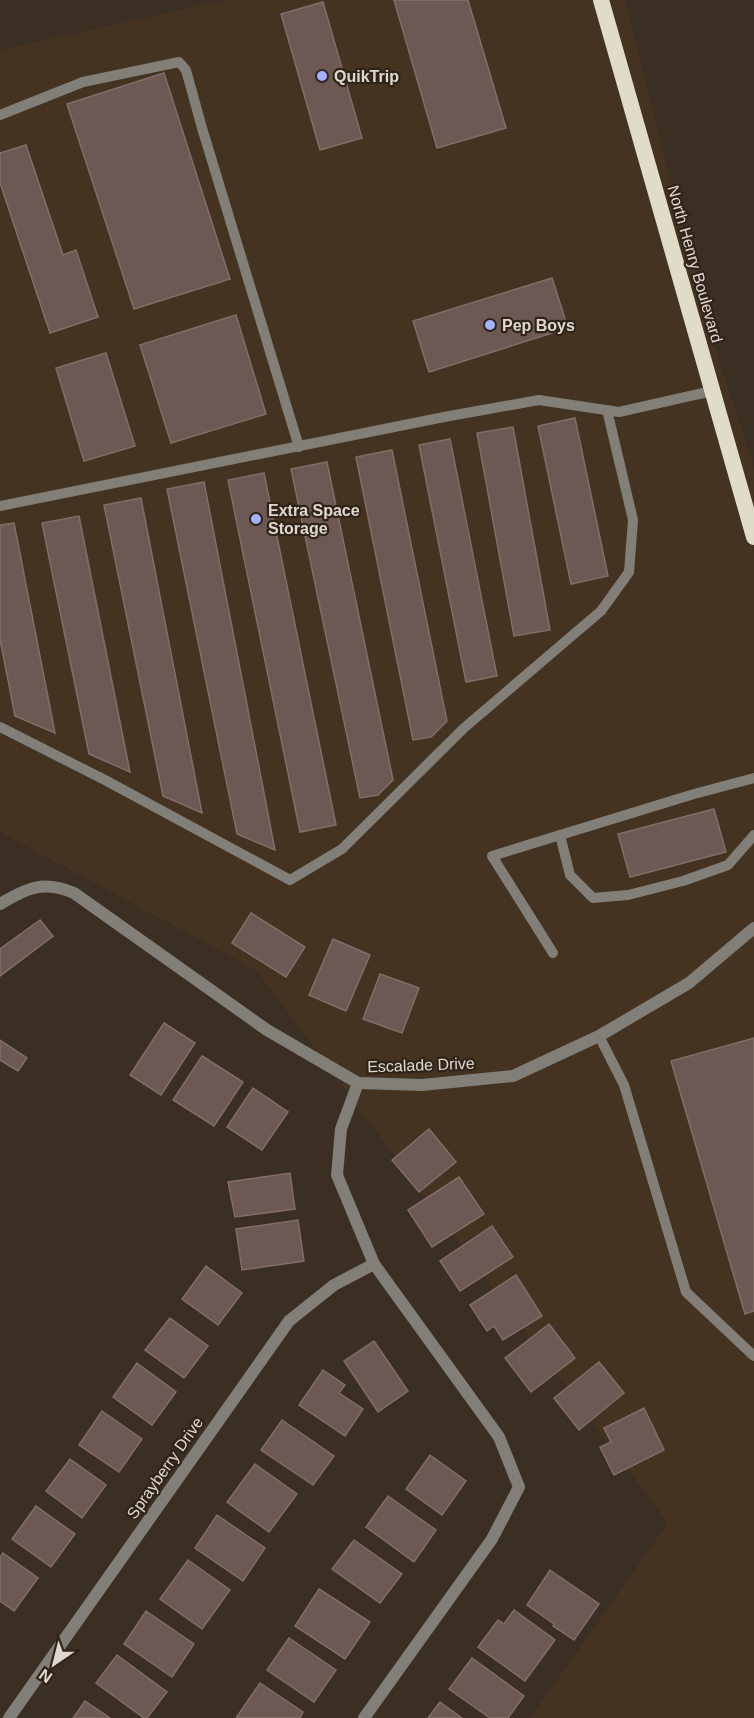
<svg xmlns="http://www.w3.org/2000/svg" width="754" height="1718" viewBox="0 0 754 1718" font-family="Arial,sans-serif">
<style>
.built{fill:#443321}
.building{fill:#6c5953;stroke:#826d68;stroke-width:1.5}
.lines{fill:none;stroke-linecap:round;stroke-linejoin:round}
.service{stroke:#817f77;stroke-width:10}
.minor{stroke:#817f77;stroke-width:12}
.trunk{stroke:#e1dcca;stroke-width:16}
.poi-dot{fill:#a3b2fd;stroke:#302418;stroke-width:2}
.labels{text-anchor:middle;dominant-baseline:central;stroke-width:4.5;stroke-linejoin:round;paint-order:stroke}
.poi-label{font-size:16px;font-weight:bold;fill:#e0d8d0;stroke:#302418;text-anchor:start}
.street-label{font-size:16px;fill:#e0d8d0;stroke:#302418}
</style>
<rect width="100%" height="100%" fill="#3b2e22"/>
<!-- built -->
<path class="built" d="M225,0H625L708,325L754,468V1718H530L668,1523L256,970L0,832V50Z"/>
<!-- building -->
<g class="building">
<path d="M394,0H468L506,128L437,148Z"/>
<path d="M323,2L362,138L320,150L281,14Z"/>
<path d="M164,73L230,279L134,309L67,104Z"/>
<path d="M26,145L63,255L76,250L98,317L50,333L0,183V153Z"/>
<path d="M552,278L568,328L429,372L413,321Z"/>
<path d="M236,315L266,414L171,443L140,345Z"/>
<path d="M106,353L135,446L84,461L56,368Z"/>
<path d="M575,418L608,576L571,584L538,426Z"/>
<path d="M513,427L550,630L514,636L477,433Z"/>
<path d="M450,439L497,676L466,682L419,445Z"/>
<path d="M392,450L447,721L431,737L413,740L356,457Z"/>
<path d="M327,462L393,780L378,795L360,798L291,469Z"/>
<path d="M264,473L336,825L300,832L228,480Z"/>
<path d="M204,482L275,850L237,834L167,489Z"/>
<path d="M141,498L202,813L163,796L104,505Z"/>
<path d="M79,516L130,772L89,754L42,523Z"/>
<path d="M14,523L55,733L15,716L0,639V525Z"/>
<path d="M714,809L726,852L630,877L618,834Z"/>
<path d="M251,913L305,947L286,977L232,943Z"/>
<path d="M40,920L53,936L0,976V949Z"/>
<path d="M333,939L370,955L346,1011L309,995Z"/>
<path d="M380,974L419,988L402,1033L363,1019Z"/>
<path d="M164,1023L195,1043L161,1095L130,1075Z"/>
<path d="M754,1038V1311L745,1314L671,1061Z"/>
<path d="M0,1040L27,1058L18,1071L0,1060Z"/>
<path d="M202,1056L243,1082L214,1126L173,1100Z"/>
<path d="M253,1088L288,1112L262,1150L227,1127Z"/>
<path d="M429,1129L456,1162L419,1192L392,1160Z"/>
<path d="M290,1173L295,1209L235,1217L228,1182Z"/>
<path d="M459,1177L484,1214L432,1247L408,1210Z"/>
<path d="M298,1220L304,1261L242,1270L236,1229Z"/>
<path d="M492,1226L513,1257L460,1291L440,1261Z"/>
<path d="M206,1266L242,1293L218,1325L182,1299Z"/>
<path d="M516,1275L542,1316L503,1340L494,1326L487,1331L470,1305Z"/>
<path d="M170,1318L208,1346L184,1378L145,1350Z"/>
<path d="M549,1324L575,1358L531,1392L505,1358Z"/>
<path d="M374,1341L408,1391L378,1412L344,1361Z"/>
<path d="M599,1362L624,1393L579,1430L554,1398Z"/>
<path d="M137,1363L176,1392L152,1425L113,1397Z"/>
<path d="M323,1370L345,1385L339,1393L363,1409L345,1436L299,1405Z"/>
<path d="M644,1408L664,1450L614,1475L600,1447L611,1442L604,1428Z"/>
<path d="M102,1411L142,1439L119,1472L79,1445Z"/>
<path d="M282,1420L334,1456L313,1485L261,1450Z"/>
<path d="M430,1455L466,1481L442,1515L406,1489Z"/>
<path d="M70,1459L106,1485L82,1518L46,1491Z"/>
<path d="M255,1464L297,1494L269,1532L227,1502Z"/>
<path d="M388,1496L436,1530L414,1562L366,1527Z"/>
<path d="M36,1506L75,1534L51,1567L12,1539Z"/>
<path d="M217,1515L265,1548L243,1581L195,1548Z"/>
<path d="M354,1540L402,1574L380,1603L332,1569Z"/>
<path d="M3,1553L38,1578L14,1611L0,1601V1557Z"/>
<path d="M188,1560L230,1590L202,1629L160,1599Z"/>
<path d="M550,1570L599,1604L574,1640L553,1626L554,1624L527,1605Z"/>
<path d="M319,1589L370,1622L345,1659L295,1626Z"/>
<path d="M514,1610L555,1640L525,1681L478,1647L498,1620L504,1624Z"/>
<path d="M146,1611L194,1644L172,1677L124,1644Z"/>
<path d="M289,1638L336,1670L314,1702L267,1670Z"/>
<path d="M117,1655L167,1692L147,1718H144L96,1683Z"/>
<path d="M472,1658L524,1696L508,1718H490L449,1689Z"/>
<path d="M260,1683L303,1712L300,1718H236Z"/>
<path d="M85,1701L110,1718H73Z"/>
<path d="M440,1702L462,1718H428Z"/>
</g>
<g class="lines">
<!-- service -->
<g class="service">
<path d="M0,115L83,82L179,62L186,70L202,128L299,447"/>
<path d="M0,506L444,417L539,400L619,412L712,391"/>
<path d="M0,727L105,780L290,880L342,849L464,728L601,611L629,572L633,520L607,410"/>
<path d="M560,835L570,875L593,898L628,895L683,881L728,865L754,835"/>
<path d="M553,953L492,856L694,794L754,778"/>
<path d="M599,1036L624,1085L686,1292L754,1356"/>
</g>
<!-- minor -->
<g class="minor">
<path d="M0,904C27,888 43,880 74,893L267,1030L358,1083L422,1085L513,1076L599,1036L689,983L754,928"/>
<path d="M358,1083L341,1129L337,1175L374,1264L499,1437L519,1487L492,1539L364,1718"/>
<path d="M9,1718L289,1321L334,1285L374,1264"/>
</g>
<!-- trunk -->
<path class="trunk" d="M601,0L754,537"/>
</g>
<!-- markers -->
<g class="poi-dot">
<circle cx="322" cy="76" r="6"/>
<circle cx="490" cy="325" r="6"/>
<circle cx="256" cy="519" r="6"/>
</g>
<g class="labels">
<!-- poi labels -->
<g class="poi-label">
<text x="334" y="76">QuikTrip</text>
<text x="502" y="325">Pep Boys</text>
<text x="268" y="510">Extra Space<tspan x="268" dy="18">Storage</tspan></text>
</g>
<!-- street labels -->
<g class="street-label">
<text transform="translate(695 264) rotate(74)">North Henry Boulevard</text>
<text transform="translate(421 1065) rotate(-2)">Escalade Drive</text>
<text transform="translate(165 1468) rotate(-55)">Sprayberry Drive</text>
</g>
</g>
<!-- north arrow -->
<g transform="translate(54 1664) rotate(215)" stroke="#302418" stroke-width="4.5" paint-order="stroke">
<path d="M0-4.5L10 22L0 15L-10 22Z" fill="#e0d8d0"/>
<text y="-9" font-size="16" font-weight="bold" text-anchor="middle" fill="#e0d8d0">N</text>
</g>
</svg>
